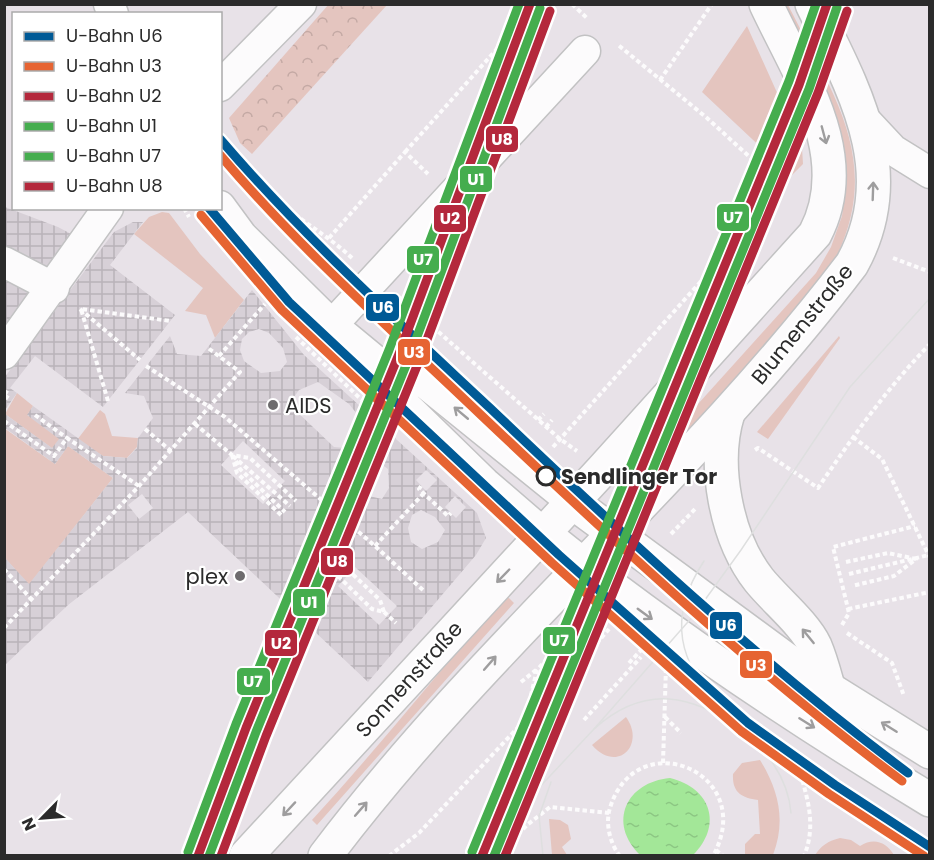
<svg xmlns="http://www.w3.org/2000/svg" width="934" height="860" viewBox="0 0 934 860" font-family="Poppins,sans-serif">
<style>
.grass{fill:#e4c5bf}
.forest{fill:url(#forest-crowns)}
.plaza{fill:url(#plaza-grid);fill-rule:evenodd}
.water{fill:url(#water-ripples)}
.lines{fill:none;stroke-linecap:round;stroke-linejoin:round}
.street-casing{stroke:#c2c2c3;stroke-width:33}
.secondary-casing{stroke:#c2c2c3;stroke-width:36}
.path{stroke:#fcfbfc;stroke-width:4;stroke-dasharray:4.5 3;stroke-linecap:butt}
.street{stroke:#fcfbfc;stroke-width:30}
.secondary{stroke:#fcfbfc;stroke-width:33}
.tram{stroke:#dedfdf;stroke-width:1.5}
.metro-1-casing{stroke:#fff;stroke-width:14}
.metro-2-casing{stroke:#fff;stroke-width:14}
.metro-3-casing{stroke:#fff;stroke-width:14}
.metro-4-casing{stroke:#fff;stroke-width:14}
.metro-5-casing{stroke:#fff;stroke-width:14}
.metro-6-casing{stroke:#fff;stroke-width:14}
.metro-1{stroke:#005a96;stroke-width:9}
.metro-2{stroke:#e66432;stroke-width:9}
.metro-3{stroke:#b4283c;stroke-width:9}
.metro-4{stroke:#45ad4e;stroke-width:9}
.metro-5{stroke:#45ad4e;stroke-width:9}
.metro-6{stroke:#b4283c;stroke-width:9}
.oneway{stroke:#9e9d9e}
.poi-dot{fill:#6d6b6d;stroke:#fff;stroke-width:2}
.stop-dot{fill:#fff;stroke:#2b2b2b;stroke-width:3}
.labels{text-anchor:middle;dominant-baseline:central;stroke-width:4.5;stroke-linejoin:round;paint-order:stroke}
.street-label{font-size:21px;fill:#2b2b2b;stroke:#fff}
.poi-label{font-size:21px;fill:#2b2b2b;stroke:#fff;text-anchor:start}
.stop-label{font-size:21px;font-weight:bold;fill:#2b2b2b;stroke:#fff;text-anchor:start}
.line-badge{stroke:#fff;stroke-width:2}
.badge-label{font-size:16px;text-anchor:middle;font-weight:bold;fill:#fff}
</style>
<defs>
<pattern id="forest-crowns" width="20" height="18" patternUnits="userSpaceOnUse" patternTransform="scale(1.5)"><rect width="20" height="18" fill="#e4c5bf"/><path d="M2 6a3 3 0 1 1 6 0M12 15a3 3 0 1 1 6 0" fill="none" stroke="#c4a9a4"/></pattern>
<pattern id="plaza-grid" width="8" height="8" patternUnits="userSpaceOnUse" patternTransform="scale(1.5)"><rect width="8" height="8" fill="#d7d0d7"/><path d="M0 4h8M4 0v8" fill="none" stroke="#b9b3b9"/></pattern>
<pattern id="water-ripples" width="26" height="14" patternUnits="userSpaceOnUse" patternTransform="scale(1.5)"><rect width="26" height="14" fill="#a3e798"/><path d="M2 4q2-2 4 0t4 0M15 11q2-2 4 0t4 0" fill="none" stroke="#8cc683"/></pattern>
</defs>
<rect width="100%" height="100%" fill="#e8e2e8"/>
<!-- grass -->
<g class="grass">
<path d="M776,5H788C837,102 888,168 827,275L663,465L652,455L816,273L831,247L842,216L846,186L844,158L841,142Z"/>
<path d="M747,26L802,148L803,164L788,179L766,152L702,92Z"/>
<path d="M162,212L169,213L200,254L244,300L215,338L206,315L185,311L203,288L134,234L149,217Z"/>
<path d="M839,336L840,338L768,439L757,432Z"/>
<path d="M17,393L33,406L28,415L60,439L53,449L5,414Z"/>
<path d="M100,410L105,414L112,436L138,438L137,447L127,458L103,456L77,440Z"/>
<path d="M4,428L55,464L68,446L113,478L29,585L5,558Z"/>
<path d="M506,595L514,603L317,825L312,820C379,747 440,670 506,595Z"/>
<path d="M626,717C646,745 617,774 592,745Z"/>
<path d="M760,760C779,791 786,821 773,855H745V844L755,834H760L758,800C741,798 732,792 733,774L742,763Z"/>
<path d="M549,819L560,820L568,825L571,839L562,847L567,855H552Z"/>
<path d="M840,838L851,840L860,846C874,837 886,842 894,855H815C822,845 828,841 840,838Z"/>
</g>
<!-- forest -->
<path class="forest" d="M329,4L387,5L252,154L240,143L229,118Z"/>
<!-- plaza -->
<g class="plaza">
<path d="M5,207L58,227L75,236L5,329Z"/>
<path d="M133,222H143L110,265L175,315L103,407L35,356L10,388L17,393L5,410L4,378L114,232Z"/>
<path d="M252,290L304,355L477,513L486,538L476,555L368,682L188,512L68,605L5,665V558L29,584L113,478L68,446L55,464L5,428V414L52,448L59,439L27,415L33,406L103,456L127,458L137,448L138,438L153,418L144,396L125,393L170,336L177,354L201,356ZM259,329L269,333L283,348L287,362L280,371L261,373L244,361L240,350L242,339L249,332ZM318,382L349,404L357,414L356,433L345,448L334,447L292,407V400L299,390ZM243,441L285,481L263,504L221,465ZM367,464H381L388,469L389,488L382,499L369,496L355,479L356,468ZM426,470L437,480L426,491L416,480ZM142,494L153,508L139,519L128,505ZM455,496L466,507L456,518L445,507ZM421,510L435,517L445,530L438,542L422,549L411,542L408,528L412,515ZM355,567L397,606L379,625L338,586Z"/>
</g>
<!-- water -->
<path class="water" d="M670,778C711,788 723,825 693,855H640C607,823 626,782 670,778Z"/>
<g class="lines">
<!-- street casing -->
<g class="street-casing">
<g id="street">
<path d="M109,4L113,14"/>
<path d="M220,86L301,4"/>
<path d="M864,119L893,150L930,173"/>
<path d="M220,206L242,236L332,325L389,372L425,383L572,502"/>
<path d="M4,262L54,288"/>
<path d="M332,325L585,51"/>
<path d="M4,354L108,208"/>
<path d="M389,372L406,406L485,483L543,533"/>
</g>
</g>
<!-- secondary casing -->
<g class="secondary-casing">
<g id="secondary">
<path d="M728,413C712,464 726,538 759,580C775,600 804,623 815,646C821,660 825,676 829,690"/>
<path d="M572,502L810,677L930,752"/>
<path d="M543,533C665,632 795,718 930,800"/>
<path d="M246,856L603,469L815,234C856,156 799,75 766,4"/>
<path d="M325,856C485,644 692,475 852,264C903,172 853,88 812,4"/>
</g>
</g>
<!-- path -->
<g class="path">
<path d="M572,4L588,19"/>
<path d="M602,4V5"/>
<path d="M660,80L712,4"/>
<path d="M405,152L537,4"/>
<path d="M220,153C254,167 266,190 292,212C312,228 333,240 352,258"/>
<path d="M184,208L189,217"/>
<path d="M329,238L405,152L428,174"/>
<path d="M893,258L930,272"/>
<path d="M399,297L560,439L577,451"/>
<path d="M80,309L140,360"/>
<path d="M296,337L368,406"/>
<path d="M219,356L265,304"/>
<path d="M146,366L225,417L375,546L425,592"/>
<path d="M4,391L9,394L4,401"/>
<path d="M108,401L81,309L171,321"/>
<path d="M35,415L67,438"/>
<path d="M538,420L544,414"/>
<path d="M4,421L54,456L67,438L139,486"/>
<path d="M195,424L232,455L250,458L296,501"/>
<path d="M546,427L552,420"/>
<path d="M145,429L171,451"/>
<path d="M853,437L882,459L930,558"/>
<path d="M553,447L778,195L777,182L707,118L617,44"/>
<path d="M755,450L758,448L818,488C852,438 887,388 930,344"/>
<path d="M232,455L237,473L282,516"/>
<path d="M233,456L290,506"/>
<path d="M236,461L240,469L285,512"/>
<path d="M421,486L419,489L448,516L451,513"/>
<path d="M671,534L695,509"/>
<path d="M375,546L424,493"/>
<path d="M846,562L888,553L916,559L894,576L852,586"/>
<path d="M4,569L32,600"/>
<path d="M849,574L929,555"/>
<path d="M338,576L372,609L384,612L380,600L346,568"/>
<path d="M848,609L930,592"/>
<path d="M384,612L396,623"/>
<path d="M842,625L849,613L833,547L915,526"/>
<path d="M4,628L139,486L240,372L208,348"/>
<path d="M847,633L892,663L904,696"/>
<path d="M629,663L643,648"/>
<path d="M521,682L536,670"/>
<path d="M530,703L579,651L585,657L609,629"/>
<path d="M665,717L681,733"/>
<path d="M584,720L641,657"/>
<path d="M780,747L798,766L930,851"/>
<path d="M663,763L666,666"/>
<path d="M798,766C807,796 817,825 804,856"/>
<path d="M187,845L199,856"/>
<path d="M716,850L723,856"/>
<path d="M468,853L470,856"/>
<path d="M389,856L419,833L525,720L537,670L590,611"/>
<path d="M497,856L527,825L550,807L609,813"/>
<path d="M620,856C610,844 605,823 610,808C636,722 759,772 713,856"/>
</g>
<!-- street -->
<use href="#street" class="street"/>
<!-- secondary -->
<use href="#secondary" class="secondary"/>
<!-- tram -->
<g class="tram">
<path d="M704,561C666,619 679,662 722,712"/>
<path d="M738,726C765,749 788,776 791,813"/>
<path d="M594,729L694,615L741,550L850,387L930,298"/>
<path d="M475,856L594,729C645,683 693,694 745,732"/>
<path d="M543,856L539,816L551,782"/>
</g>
<!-- metro-1 casing -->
<g class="metro-1-casing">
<g id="metro-1">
<path d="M220,139C303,236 397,321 490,408C624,536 759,662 908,773"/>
<path d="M209,208L289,302L559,555L748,723L835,785L930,847"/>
</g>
</g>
<!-- metro-2 casing -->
<g class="metro-2-casing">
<g id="metro-2">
<path d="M220,155C300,249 392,330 481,415C616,543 752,670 902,781"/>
<path d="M201,215L282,310L552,563L741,731L829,794L924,856"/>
</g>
</g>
<!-- metro-3 casing -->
<g class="metro-3-casing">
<g id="metro-3">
<path d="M198,856L246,728L399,354L530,4"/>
<path d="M482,856L799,85L827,4"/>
</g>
</g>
<!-- metro-4 casing -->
<g class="metro-4-casing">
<g id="metro-4">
<path d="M209,856L256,732L409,358L540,8"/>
<path d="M494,856L809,89L837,7"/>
</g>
</g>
<!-- metro-5 casing -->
<g class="metro-5-casing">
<g id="metro-5">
<path d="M188,852L236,724L389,350L519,4"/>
<path d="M472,852L789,81L816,4"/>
</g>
</g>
<!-- metro-6 casing -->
<g class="metro-6-casing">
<g id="metro-6">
<path d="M221,856L266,736L419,361L550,11"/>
<path d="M505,856L818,93L847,11"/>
</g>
</g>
<!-- metro-1 -->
<use href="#metro-1" class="metro-1"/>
<!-- metro-2 -->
<use href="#metro-2" class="metro-2"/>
<!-- metro-3 -->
<use href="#metro-3" class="metro-3"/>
<!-- metro-4 -->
<use href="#metro-4" class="metro-4"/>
<!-- metro-5 -->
<use href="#metro-5" class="metro-5"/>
<!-- metro-6 -->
<use href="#metro-6" class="metro-6"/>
</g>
<!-- one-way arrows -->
<defs><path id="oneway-shaft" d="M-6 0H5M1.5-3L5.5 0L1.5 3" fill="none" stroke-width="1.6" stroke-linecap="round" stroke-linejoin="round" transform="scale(1.5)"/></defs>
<g class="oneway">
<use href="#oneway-shaft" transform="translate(824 135) rotate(75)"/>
<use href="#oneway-shaft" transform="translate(873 191) rotate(-88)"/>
<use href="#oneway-shaft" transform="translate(461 413) rotate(-140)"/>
<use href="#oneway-shaft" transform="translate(503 576) rotate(134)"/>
<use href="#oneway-shaft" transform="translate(645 614) rotate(36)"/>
<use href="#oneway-shaft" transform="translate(808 636) rotate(-129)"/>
<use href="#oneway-shaft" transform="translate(490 663) rotate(-49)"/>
<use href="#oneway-shaft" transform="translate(807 723) rotate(32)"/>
<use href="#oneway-shaft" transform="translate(889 727) rotate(-148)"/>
<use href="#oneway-shaft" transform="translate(289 809) rotate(133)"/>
<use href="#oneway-shaft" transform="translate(361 809) rotate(-49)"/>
</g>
<!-- markers -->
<g class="poi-dot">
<circle cx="273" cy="405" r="6"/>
<circle cx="240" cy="576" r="6"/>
</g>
<circle class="stop-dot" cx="546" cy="476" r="9"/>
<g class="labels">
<!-- street labels -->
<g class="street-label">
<text transform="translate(802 324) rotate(-51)">Blumenstraße</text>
<text transform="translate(409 679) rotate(-48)">Sonnenstraße</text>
</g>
<!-- poi labels -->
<g class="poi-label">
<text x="285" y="405">AIDS</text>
<text x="228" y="576" text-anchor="end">plex</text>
</g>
<!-- stop labels -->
<g class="stop-label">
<text x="561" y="476">Sendlinger Tor</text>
</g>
</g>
<g class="line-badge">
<rect x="485" y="125" width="34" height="28" rx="6" fill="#b4283c"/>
<rect x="459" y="165" width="34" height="28" rx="6" fill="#45ad4e"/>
<rect x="716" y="203" width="34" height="29" rx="6" fill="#45ad4e"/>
<rect x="433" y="204" width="34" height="29" rx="6" fill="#b4283c"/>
<rect x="406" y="245" width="34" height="29" rx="6" fill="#45ad4e"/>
<rect x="365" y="293" width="35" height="29" rx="6" fill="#005a96"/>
<rect x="397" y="338" width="34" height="28" rx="6" fill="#e66432"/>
<rect x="320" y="547" width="34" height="29" rx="6" fill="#b4283c"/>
<rect x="292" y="588" width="34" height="29" rx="6" fill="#45ad4e"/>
<rect x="709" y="611" width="34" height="29" rx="6" fill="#005a96"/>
<rect x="542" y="626" width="34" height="29" rx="6" fill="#45ad4e"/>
<rect x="264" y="629" width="34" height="28" rx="6" fill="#b4283c"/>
<rect x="739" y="650" width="34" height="29" rx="6" fill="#e66432"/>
<rect x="236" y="667" width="35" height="29" rx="6" fill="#45ad4e"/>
</g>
<g class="badge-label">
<text x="502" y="145">U8</text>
<text x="476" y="185">U1</text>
<text x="733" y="223">U7</text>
<text x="450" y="224">U2</text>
<text x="423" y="265">U7</text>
<text x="383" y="313">U6</text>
<text x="414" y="358">U3</text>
<text x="337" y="567">U8</text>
<text x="309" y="608">U1</text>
<text x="726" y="631">U6</text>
<text x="559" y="646">U7</text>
<text x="281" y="649">U2</text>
<text x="756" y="671">U3</text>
<text x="253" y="687">U7</text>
</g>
<!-- border -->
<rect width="934" height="860" fill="none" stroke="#2b2b2b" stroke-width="12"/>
<!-- legend -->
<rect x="12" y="12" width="210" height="198" fill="#ffffff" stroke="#aaaaaa" stroke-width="1.5"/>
<rect x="24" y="32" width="30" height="9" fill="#005a96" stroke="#aaaaaa" stroke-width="1.5"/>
<text x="66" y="42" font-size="18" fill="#2b2b2b">U-Bahn U6</text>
<rect x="24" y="62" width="30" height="9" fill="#e66432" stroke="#aaaaaa" stroke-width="1.5"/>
<text x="66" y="72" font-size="18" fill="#2b2b2b">U-Bahn U3</text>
<rect x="24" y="92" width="30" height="9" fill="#b4283c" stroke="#aaaaaa" stroke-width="1.5"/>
<text x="66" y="102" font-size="18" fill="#2b2b2b">U-Bahn U2</text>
<rect x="24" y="122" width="30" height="9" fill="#45ad4e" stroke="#aaaaaa" stroke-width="1.5"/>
<text x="66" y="132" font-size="18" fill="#2b2b2b">U-Bahn U1</text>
<rect x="24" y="152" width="30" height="9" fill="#45ad4e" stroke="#aaaaaa" stroke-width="1.5"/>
<text x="66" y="162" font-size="18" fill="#2b2b2b">U-Bahn U7</text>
<rect x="24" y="182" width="30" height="9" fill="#b4283c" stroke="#aaaaaa" stroke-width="1.5"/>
<text x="66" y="192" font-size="18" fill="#2b2b2b">U-Bahn U8</text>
<!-- north arrow -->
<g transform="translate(42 818) rotate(245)" stroke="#ffffff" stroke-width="4.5" paint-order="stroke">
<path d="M0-4.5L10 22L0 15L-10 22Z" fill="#2b2b2b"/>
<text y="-9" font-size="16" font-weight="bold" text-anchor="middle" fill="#2b2b2b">N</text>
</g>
</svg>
